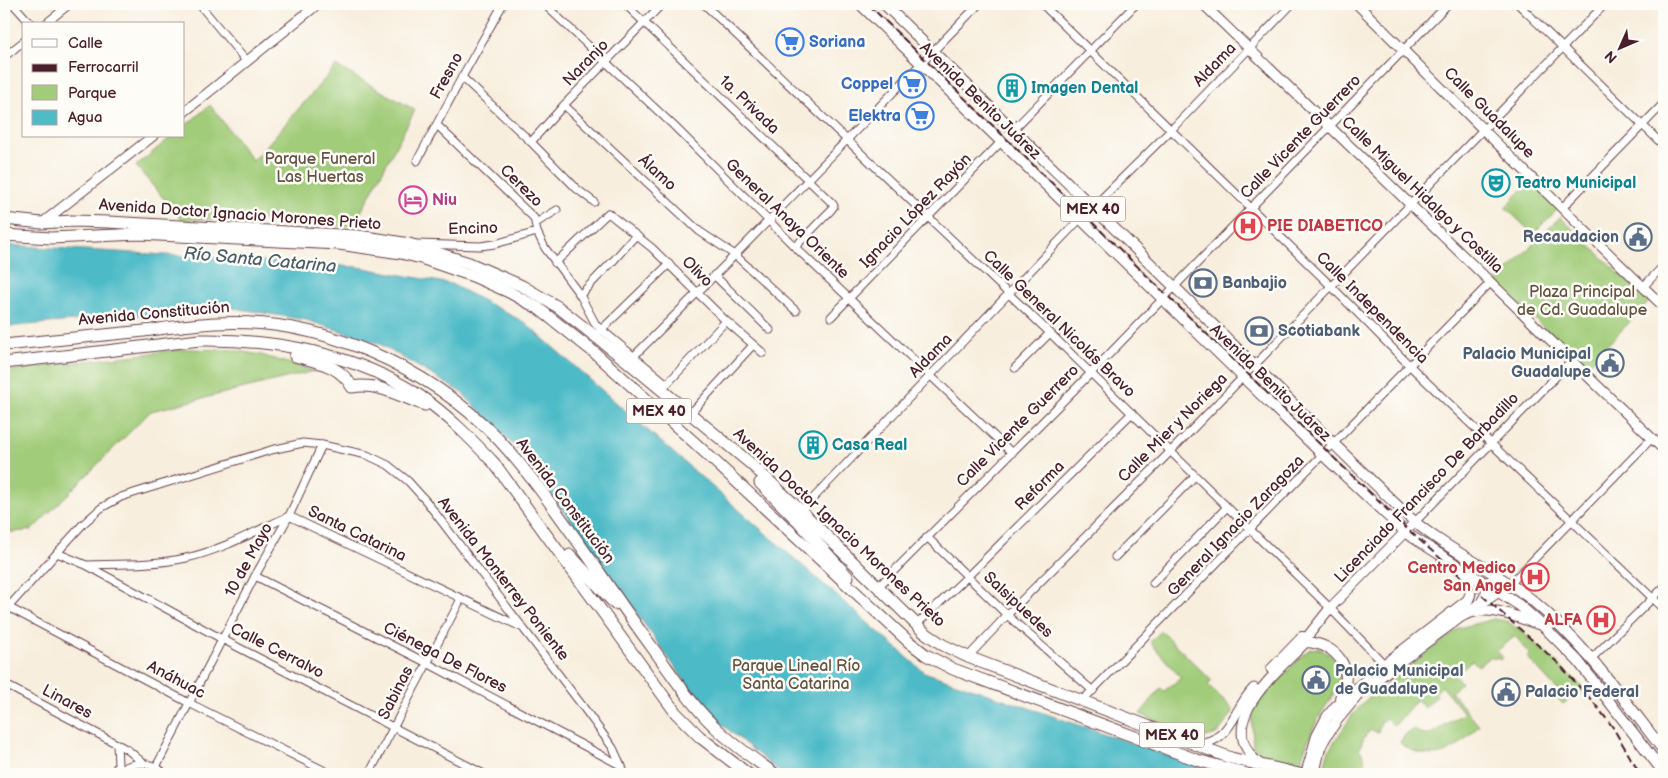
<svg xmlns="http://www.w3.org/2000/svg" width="1668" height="778" viewBox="0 0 1668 778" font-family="'Balsamiq Sans',sans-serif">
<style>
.green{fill:#a1cc79;stroke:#767652}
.water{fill:#4ebbc7;stroke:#4c6d79}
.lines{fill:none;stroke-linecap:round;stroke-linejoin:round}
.minor-casing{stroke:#643e46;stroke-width:9}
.tertiary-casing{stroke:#643e46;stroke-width:11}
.secondary-casing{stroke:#643e46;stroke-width:12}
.primary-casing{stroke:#643e46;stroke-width:12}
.trunk-casing{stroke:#643e46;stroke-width:13}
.minor{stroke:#fff;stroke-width:7}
.tertiary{stroke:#fff;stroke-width:9}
.secondary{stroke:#fff;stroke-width:10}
.primary{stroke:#fff;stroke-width:10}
.trunk{stroke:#fff;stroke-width:11}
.rail{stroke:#4a1f2b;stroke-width:2;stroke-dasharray:8 4;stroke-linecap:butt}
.labels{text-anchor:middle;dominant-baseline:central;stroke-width:5;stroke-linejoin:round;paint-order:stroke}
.shield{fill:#fdfcf7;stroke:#806168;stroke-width:1}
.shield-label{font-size:15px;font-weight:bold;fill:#4a1f2b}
.shop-label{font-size:16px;font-weight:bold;fill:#366cbe;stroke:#fdfcf7;text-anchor:end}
.street-label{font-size:16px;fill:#4a1f2b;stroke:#fdfcf7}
.culture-label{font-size:16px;font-weight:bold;fill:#0d838f;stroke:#fdfcf7;text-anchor:start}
.park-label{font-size:16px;fill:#645342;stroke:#fdfcf7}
.hotel-label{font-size:16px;font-weight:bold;fill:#b23c85;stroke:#fdfcf7;text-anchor:start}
.health-label{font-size:16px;font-weight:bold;fill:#be3a42;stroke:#fdfcf7;text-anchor:end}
.service-label{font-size:16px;font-weight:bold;fill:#4e5e75;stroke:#fdfcf7;text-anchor:start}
.water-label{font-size:18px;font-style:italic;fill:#4c5d69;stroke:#fdfcf7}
</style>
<rect width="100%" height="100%" fill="#fdfcf7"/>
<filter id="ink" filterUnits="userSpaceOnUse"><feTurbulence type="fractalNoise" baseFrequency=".02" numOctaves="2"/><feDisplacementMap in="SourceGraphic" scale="10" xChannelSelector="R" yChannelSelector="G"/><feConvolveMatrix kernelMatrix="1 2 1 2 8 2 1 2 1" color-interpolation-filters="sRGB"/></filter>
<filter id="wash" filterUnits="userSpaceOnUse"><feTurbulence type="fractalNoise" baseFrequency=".0096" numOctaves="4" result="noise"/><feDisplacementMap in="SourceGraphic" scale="20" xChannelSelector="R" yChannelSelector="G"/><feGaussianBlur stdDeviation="1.12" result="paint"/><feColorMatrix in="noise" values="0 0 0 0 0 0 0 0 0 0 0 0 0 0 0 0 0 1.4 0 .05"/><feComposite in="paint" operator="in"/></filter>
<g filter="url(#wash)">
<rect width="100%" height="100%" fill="#f8eede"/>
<!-- green -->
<g class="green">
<path d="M336,66L415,110L354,225L341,226L235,218L182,220L136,166L172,136H184V127L210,105L253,161Z"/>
<path d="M1530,182L1558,209L1533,234L1505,207Z"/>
<path d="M1560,217L1649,302L1587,366L1567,350L1496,282Z"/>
<path d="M186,349L233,350L261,355L314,371L151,411L32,530L4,533V371Z"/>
<path d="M1494,619L1506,621L1520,630L1585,689L1576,698L1574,696L1563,704L1554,694L1558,691L1527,657L1530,654L1515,636L1497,651L1503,658L1500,660L1497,657L1494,659L1491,656L1478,666L1472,660L1455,675L1461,683L1451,692L1479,726C1460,744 1445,762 1417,752C1410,750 1404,748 1400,742L1407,733L1414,730L1424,735H1429L1464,713L1442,686L1435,693L1437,696L1424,708L1417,699L1396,724L1393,725L1386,718L1381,722L1378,732L1371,730L1364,737L1359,749L1364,756L1366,774H1322L1329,750L1353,714L1367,699L1459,628Z"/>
<path d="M1161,631L1212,681L1208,685L1233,709L1232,714L1217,734L1198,739L1140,714L1161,688L1164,691L1181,678L1150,642Z"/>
<path d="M1318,648C1360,668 1331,695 1317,721C1309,737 1303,752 1299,768L1267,762L1257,753L1253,747L1252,722L1254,710L1265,694L1306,652L1310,649Z"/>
</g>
<!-- water -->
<path class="water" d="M4,245L358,267L451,284L524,322L924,672L1221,774H782L707,712L526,458L461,392L378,343L306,320L234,308L173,312L4,327Z"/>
</g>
<g filter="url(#ink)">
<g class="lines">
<!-- minor casing -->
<g class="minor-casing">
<g id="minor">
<path d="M13,4L31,24"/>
<path d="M199,4L247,62"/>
<path d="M544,4L674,126L795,247L1012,453"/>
<path d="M625,4L832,203L834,206L831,210L795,247"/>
<path d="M704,4L1050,333L1330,608L1387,667"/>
<path d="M1042,4L1331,286L1410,366L1664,609"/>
<path d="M1518,4L1664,146"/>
<path d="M45,24L70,4"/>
<path d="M4,57L24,41"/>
<path d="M462,77L531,142L577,189L594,202"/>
<path d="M564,105L699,231L735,255L796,311"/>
<path d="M437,125L534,218L537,232L545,248L580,295L596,325L667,384"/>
<path d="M1013,130L1136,4"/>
<path d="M531,142L564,105L662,4"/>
<path d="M417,161L462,77L503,4"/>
<path d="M1092,208L1171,130L1292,4"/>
<path d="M1562,208L1664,103"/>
<path d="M536,223L557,210"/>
<path d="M417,244L480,246L495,244L537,232"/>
<path d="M555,263L608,213L652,248L726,321L763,353"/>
<path d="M714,275L770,330"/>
<path d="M1643,287L1664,265"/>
<path d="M580,295L614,260L636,235"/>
<path d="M831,317L1001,142"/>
<path d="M599,332L669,264"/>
<path d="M628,362L735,255L979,4"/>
<path d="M1015,368L1050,333"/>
<path d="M665,386L726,321"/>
<path d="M690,414L753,345"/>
<path d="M801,511L1080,219"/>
<path d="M1415,522L1571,361"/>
<path d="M927,537L1007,615L1093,691"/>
<path d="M57,553L86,565L222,639L484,774"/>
<path d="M1115,557L1195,476"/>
<path d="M87,565C119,564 154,565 186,558C222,550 256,531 289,516L521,627"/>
<path d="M255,576L427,663L622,766"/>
<path d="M1153,583L1227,507"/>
<path d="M1510,584L1652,438"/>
<path d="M878,587L1091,373L1448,4"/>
<path d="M8,607L189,703L331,774"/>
<path d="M4,612L83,524L101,508L121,497L271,450L303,443L322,445L367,455L388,465L408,481L426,501L581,704L613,748L625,774"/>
<path d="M916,625L967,577L1132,413"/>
<path d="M968,657L1007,615L1177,445L1605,4"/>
<path d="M1592,658L1664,587"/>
<path d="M4,684L117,744L128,750L143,763"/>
<path d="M1083,700L1490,283"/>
<path d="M156,767L255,576L289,516L322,445"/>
<path d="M114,774L118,764L117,744"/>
<path d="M115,774C130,761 150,759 165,774"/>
<path d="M369,774L461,599"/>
</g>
</g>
<!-- tertiary casing -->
<g class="tertiary-casing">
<g id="tertiary">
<path d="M1203,4L1664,450"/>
<path d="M1357,4L1574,220L1664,307"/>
<path d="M184,112L318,4"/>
<path d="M42,223L153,136"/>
<path d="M1271,669L1302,637H1307"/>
<path d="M1194,744C1232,744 1232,710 1254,688"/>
<path d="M1260,764C1210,724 1278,672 1306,642L1307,637L1330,608L1415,522"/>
</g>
</g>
<!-- secondary casing -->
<g class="secondary-casing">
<g id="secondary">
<path d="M1302,637L1306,642C1337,644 1356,669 1340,698"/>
<path d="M1306,774L1317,736L1327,717L1336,706L1385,664L1468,600C1474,589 1470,579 1463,569"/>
<path d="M1314,774L1320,748L1325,738L1337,720L1357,696L1390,669L1462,616L1510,584"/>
</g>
</g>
<!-- primary casing -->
<g class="primary-casing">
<g id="primary">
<path d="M860,4L1323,455L1406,533L1519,605L1543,626L1578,661L1664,773"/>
<path d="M884,4C987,104 1090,204 1192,304C1263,374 1334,445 1406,514C1443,549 1492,568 1532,600C1584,643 1623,698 1664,751"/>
<path d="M1481,604L1486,594L1489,582"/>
<path d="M1462,616C1487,603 1514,616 1538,624"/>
</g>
</g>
<!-- trunk casing -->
<g class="trunk-casing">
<g id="trunk">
<path d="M4,219L42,223L72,221L108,222L358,236L385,240L409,244L469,263L522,286L558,307L628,362L751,464L797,507L924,632L943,645L968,657L1231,758L1299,774"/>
<path d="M4,235L51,238L139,234L339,244L401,253L421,258L473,276L509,292L538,308L595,353L696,444L909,642L926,655L953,669L1197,760L1247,774"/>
<path d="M4,345C50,340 97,336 144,331C167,328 192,324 216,323C319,317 428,366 499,440C534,478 563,521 593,563C614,594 635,624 657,654C675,679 692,705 714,726C732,744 754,759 775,774"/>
<path d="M295,356C317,362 340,365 352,387C379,382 400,397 425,405"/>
<path d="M4,363L200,340C275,339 357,354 420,396C448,415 471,439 494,463L676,713L700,737L748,774"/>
<path d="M760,483L799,522L848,577"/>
<path d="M570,555L615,604"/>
</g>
</g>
<!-- minor -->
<use href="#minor" class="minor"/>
<!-- tertiary -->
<use href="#tertiary" class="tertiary"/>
<!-- secondary -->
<use href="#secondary" class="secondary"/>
<!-- primary -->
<use href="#primary" class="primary"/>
<!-- trunk -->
<use href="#trunk" class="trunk"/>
<!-- rail -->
<path class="rail" d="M868,4L1404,526L1558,663L1594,703L1612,726L1640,774"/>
</g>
</g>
<!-- icons -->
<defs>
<g id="supermarket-ring" transform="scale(1.4375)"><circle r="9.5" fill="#fdfcf7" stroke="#3f7fe0" stroke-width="1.5"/><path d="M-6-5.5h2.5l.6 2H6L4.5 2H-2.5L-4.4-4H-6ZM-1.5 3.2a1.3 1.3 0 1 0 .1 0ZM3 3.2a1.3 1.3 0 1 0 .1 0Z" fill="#3f7fe0"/></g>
<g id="building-ring" transform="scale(1.4375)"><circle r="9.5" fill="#fdfcf7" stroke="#0f9aa8" stroke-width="1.5"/><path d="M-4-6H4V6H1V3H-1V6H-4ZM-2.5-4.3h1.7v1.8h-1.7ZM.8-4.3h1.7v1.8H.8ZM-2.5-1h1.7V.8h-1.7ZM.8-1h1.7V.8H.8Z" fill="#0f9aa8"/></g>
<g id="theatre-ring" transform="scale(1.4375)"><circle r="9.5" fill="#fdfcf7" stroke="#0f9aa8" stroke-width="1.5"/><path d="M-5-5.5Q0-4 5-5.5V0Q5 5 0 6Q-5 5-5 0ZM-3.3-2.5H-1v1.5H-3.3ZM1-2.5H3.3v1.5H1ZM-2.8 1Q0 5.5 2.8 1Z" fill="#0f9aa8"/></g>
<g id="hotel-ring" transform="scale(1.4375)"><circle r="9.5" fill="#fdfcf7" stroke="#d1479c" stroke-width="1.5"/><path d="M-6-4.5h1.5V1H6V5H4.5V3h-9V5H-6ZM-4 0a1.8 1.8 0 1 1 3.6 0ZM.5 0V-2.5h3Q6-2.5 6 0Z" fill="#d1479c"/></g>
<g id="hospital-ring" transform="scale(1.4375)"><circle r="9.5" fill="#fdfcf7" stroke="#e0444e" stroke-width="1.5"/><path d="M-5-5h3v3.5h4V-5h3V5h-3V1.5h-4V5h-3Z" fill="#e0444e"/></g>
<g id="civic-ring" transform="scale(1.4375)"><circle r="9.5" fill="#fdfcf7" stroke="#5c6f8a" stroke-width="1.5"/><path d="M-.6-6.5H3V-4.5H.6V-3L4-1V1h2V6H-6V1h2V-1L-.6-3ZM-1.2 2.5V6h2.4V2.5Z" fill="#5c6f8a"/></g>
<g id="bank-ring" transform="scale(1.4375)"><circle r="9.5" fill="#fdfcf7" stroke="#5c6f8a" stroke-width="1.5"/><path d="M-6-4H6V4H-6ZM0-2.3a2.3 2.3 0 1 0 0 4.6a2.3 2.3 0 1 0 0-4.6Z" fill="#5c6f8a"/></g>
</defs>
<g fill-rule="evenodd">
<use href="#supermarket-ring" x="790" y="42"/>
<use href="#supermarket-ring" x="912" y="84"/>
<use href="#building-ring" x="1012" y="88"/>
<use href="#supermarket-ring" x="920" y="116"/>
<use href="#theatre-ring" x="1496" y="183"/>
<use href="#hotel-ring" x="413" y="200"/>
<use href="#hospital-ring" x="1248" y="226"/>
<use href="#civic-ring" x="1638" y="237"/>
<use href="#bank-ring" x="1203" y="283"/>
<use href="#bank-ring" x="1259" y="331"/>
<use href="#civic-ring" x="1610" y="363"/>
<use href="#building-ring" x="813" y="445"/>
<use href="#hospital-ring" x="1535" y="577"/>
<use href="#hospital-ring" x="1601" y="620"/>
<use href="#civic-ring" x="1316" y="680"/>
<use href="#civic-ring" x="1506" y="692"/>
</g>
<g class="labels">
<!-- shield labels -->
<g class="shield">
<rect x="1060.5" y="196.5" width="65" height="25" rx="4"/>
<rect x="626.5" y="398.5" width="65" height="25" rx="4"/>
<rect x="1139.5" y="722.5" width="65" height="25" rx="4"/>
</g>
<g class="shield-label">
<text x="1093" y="209">MEX 40</text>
<text x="659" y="411">MEX 40</text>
<text x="1172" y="735">MEX 40</text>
</g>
<!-- shop labels -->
<g class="shop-label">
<text x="809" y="42" text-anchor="start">Soriana</text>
<text x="893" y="84">Coppel</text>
<text x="901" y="116">Elektra</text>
</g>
<!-- street labels -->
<g class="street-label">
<text transform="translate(586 63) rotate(-46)">Naranjo</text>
<text transform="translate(1215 65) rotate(-46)">Aldama</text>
<text transform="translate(447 76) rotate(-61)">Fresno</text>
<text transform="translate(980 101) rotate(44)">Avenida Benito Juárez</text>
<text transform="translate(749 105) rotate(44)">1a. Privada</text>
<text transform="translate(1489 113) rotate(45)">Calle Guadalupe</text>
<text transform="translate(1301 137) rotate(-46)">Calle Vicente Guerrero</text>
<text transform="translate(657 173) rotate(43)">Álamo</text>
<text transform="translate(521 186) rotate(45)">Cerezo</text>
<text transform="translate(1422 195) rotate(44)">Calle Miguel Hidalgo y Costilla</text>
<text transform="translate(916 211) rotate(-46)">Ignacio López Rayón</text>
<text transform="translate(240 215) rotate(4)">Avenida Doctor Ignacio Morones Prieto</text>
<text transform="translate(787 219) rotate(44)">General Anaya Oriente</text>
<text transform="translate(473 229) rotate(-2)">Encino</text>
<text transform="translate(697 272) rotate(45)">Olivo</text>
<text transform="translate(1372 308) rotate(45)">Calle Independencia</text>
<text transform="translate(154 314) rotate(-5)">Avenida Constitución</text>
<text transform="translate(1059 324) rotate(44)">Calle General Nicolás Bravo</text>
<text transform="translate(931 356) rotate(-46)">Aldama</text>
<text transform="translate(1270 383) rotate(44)">Avenida Benito Juárez</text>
<text transform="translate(1018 426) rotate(-45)">Calle Vicente Guerrero</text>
<text transform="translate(1173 428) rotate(-45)">Calle Mier y Noriega</text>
<text transform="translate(1040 486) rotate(-45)">Reforma</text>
<text transform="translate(1427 488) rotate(-46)">Licenciado Francisco De Barbadillo</text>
<text transform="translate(565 501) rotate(53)">Avenida Constitución</text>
<text transform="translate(1236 526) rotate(-46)">General Ignacio Zaragoza</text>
<text transform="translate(839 528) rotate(43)">Avenida Doctor Ignacio Morones Prieto</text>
<text transform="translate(357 534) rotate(26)">Santa Catarina</text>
<text transform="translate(249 560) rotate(-61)">10 de Mayo</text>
<text transform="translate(503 579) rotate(52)">Avenida Monterrey Poniente</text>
<text transform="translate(1018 605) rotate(43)">Salsipuedes</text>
<text transform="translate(277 651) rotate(27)">Calle Cerralvo</text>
<text transform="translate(445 658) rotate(27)">Ciénega De Flores</text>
<text transform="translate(176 680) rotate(28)">Anáhuac</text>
<text transform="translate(396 693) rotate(-63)">Sabinas</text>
<text transform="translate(67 702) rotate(28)">Linares</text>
</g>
<!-- culture labels -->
<g class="culture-label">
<text x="1031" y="88">Imagen Dental</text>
<text x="1515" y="183">Teatro Municipal</text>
<text x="832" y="445">Casa Real</text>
</g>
<!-- park labels -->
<g class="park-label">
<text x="320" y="159">Parque Funeral<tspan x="320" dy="18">Las Huertas</tspan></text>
<text x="1582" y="292">Plaza Principal<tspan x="1582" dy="18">de Cd. Guadalupe</tspan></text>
<text x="796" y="666">Parque Lineal Río<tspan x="796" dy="18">Santa Catarina</tspan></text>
</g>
<!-- hotel labels -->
<g class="hotel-label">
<text x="432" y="200">Niu</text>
</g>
<!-- health labels -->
<g class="health-label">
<text x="1267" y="226" text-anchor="start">PIE DIABETICO</text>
<text x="1516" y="568">Centro Medico<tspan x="1516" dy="18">San Angel</tspan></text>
<text x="1582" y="620">ALFA</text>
</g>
<!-- service labels -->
<g class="service-label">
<text x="1619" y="237" text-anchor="end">Recaudacion</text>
<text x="1222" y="283">Banbajio</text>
<text x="1278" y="331">Scotiabank</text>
<text x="1591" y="354" text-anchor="end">Palacio Municipal<tspan x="1591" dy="18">Guadalupe</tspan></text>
<text x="1335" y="671">Palacio Municipal<tspan x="1335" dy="18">de Guadalupe</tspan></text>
<text x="1525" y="692">Palacio Federal</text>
</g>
<!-- water labels -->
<g class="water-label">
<text transform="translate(260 260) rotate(5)">Río Santa Catarina</text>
</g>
</g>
<!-- margin -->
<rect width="1668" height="778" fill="none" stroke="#fdfcf7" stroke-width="20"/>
<!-- legend -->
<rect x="22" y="22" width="162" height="115" fill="#fdfcf7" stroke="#b5a4a5"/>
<rect x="32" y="39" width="25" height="8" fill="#ffffff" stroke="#b5a4a5"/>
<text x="68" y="48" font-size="15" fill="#4a1f2b">Calle</text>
<rect x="32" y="64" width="25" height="8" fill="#4a1f2b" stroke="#b5a4a5"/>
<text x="68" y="72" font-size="15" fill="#4a1f2b">Ferrocarril</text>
<rect x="32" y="85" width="25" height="15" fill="#a1cc79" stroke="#b5a4a5"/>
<text x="68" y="98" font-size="15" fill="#4a1f2b">Parque</text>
<rect x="32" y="110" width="25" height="15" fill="#4ebbc7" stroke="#b5a4a5"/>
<text x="68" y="122" font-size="15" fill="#4a1f2b">Agua</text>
<!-- north arrow -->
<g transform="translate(1620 48) rotate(225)" stroke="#fdfcf7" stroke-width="4" paint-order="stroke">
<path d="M0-4L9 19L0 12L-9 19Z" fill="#4a1f2b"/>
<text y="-8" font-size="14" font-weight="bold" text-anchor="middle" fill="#4a1f2b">N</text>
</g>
</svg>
